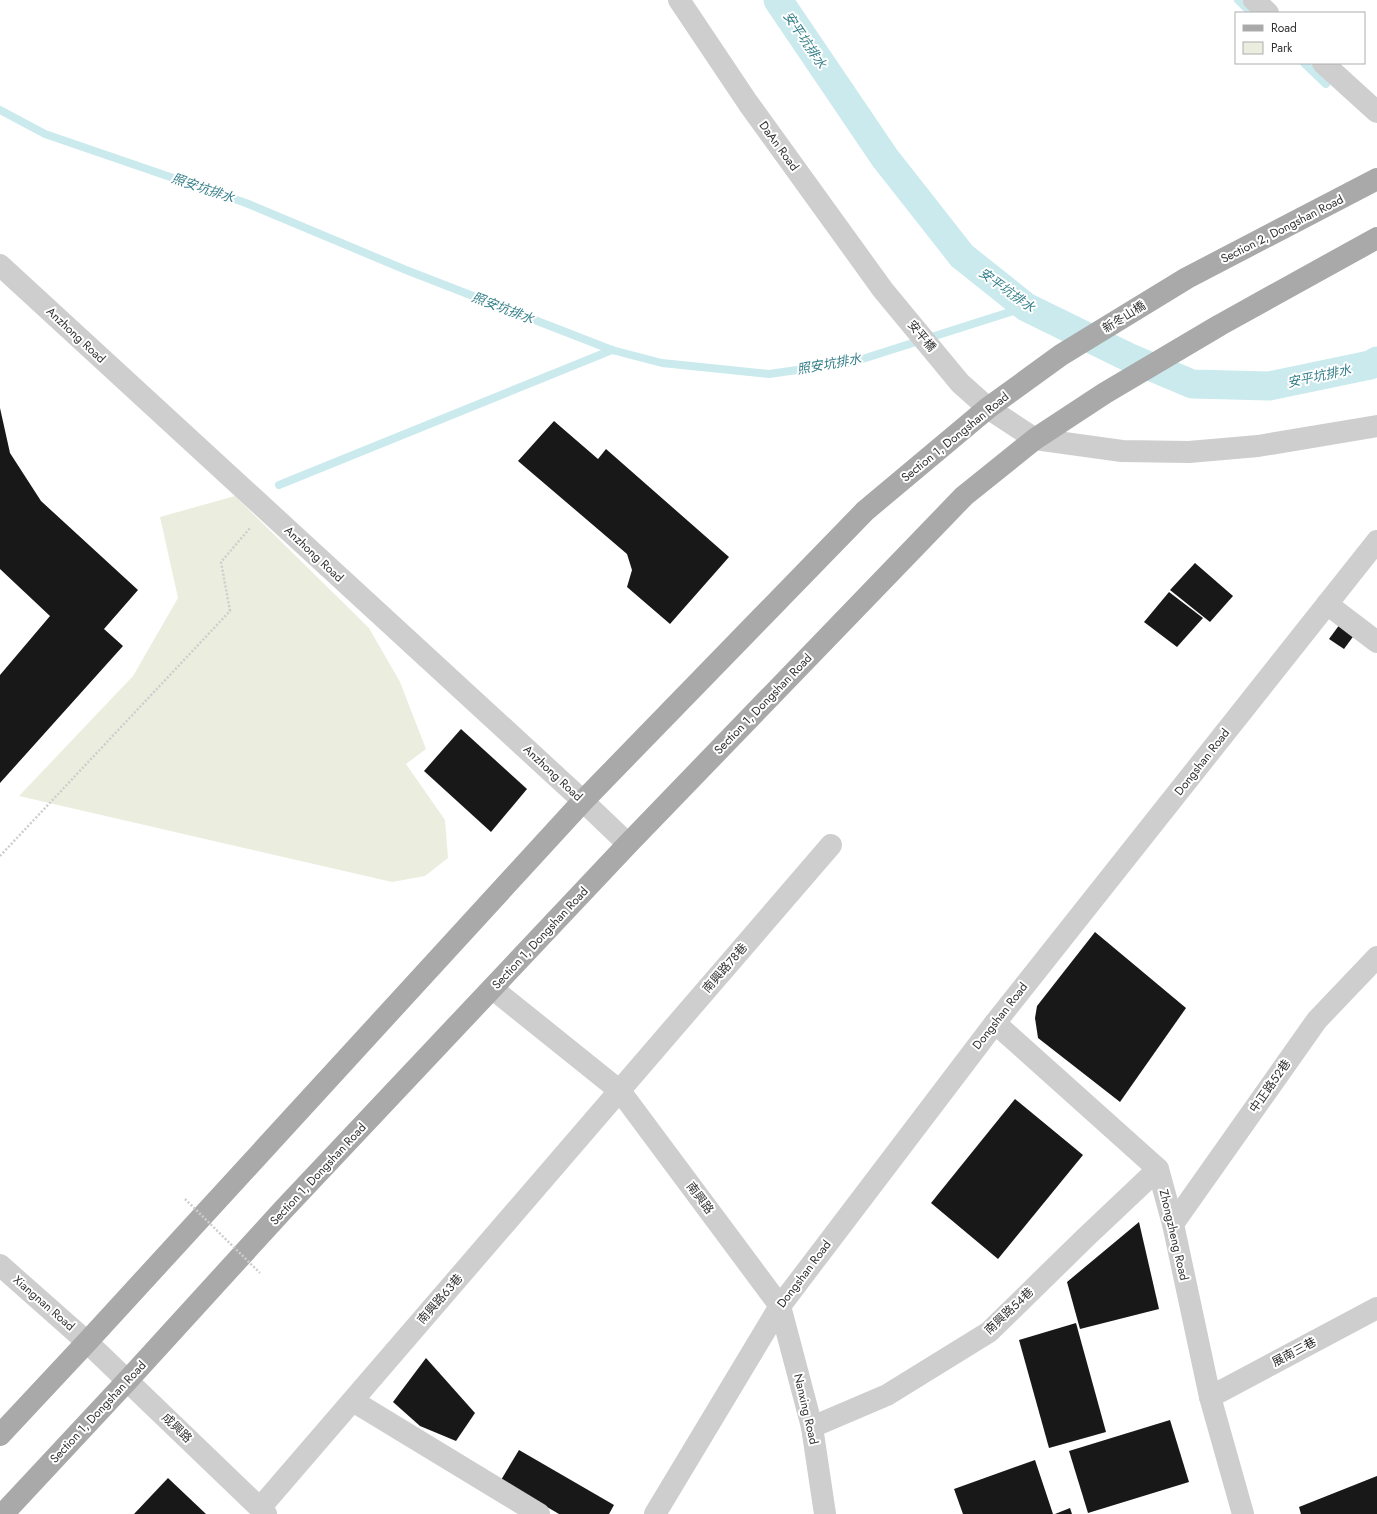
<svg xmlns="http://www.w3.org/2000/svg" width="1377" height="1514" viewBox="0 0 1377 1514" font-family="Jost,'Noto Sans TC',sans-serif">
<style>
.green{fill:#ebeedf}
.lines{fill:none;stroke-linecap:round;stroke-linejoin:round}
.stream{stroke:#caeaee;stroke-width:8}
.canal{stroke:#caeaee;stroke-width:29}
.building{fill:#181818}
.path{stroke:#cecece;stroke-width:2.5;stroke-dasharray:2 2;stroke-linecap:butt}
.minor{stroke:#cecece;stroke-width:22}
.major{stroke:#a9a9a9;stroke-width:22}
.path-bridge{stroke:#cecece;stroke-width:2.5;stroke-dasharray:2 2;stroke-linecap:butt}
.labels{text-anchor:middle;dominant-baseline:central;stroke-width:4;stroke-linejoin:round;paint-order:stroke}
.street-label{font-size:12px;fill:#313131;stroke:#fff}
.water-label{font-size:13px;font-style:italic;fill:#36808a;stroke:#fff}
</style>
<rect width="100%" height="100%" fill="#fff"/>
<!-- green -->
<path class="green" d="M235,496L369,628L400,682L426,749L406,764L445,820L448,858L425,876L392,882L19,796L133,676L178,598L160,517Z"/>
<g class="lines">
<!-- stream -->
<g class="stream">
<path d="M1238,0L1251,13"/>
<path d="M1304,63L1326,84"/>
<path d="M0,110L45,134L246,203L406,270L612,350L662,363L769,374L853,362L1026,307"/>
<path d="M279,485L612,350"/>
</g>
<!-- canal -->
<path class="canal" d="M778,0L885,158L962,256L1026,307L1128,357L1192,384L1269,386L1370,365L1377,361"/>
</g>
<!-- building -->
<g class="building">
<path d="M0,408L10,453L41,501L138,590L104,629L123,646L0,783V675L50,616L0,569Z"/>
<path d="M554,421L598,459L606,449L729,557L670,624L627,587L632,570L627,554L518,461Z"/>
<path d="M1195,563L1233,596L1210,622L1170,590Z"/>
<path d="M1169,592L1203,618L1177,647L1144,622Z"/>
<path d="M1340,624L1355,634L1344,649L1329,639Z"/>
<path d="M461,729L527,789L491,832L424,771Z"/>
<path d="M1095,932L1186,1008L1120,1102L1038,1038L1035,1018L1037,1006Z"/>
<path d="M1015,1099L1083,1155L998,1259L931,1203Z"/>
<path d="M1139,1222L1159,1309L1080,1329L1067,1282Z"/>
<path d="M1076,1323L1106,1432L1049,1448L1019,1340Z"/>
<path d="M426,1358L475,1413L456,1441L420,1426L393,1402Z"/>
<path d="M1170,1420L1189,1482L1088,1513L1069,1451Z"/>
<path d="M519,1450L614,1505L609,1514H559L501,1480Z"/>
<path d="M1035,1460L1053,1514H963L954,1489Z"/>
<path d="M1377,1476V1514H1301L1299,1507Z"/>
<path d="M168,1478L206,1514H134Z"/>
<path d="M1070,1508L1072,1514H1055Z"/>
</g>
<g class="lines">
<!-- path -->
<path class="path" d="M0,856L230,611L221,562L250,528"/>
<!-- minor -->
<g class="minor">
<path d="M679,0L748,103L883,290L960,383L988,408L1035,439L1122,451L1189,452L1258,446L1377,426"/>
<path d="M1254,0L1268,13"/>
<path d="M1323,63L1377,112"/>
<path d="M0,265L583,801L628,844"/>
<path d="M1327,604L1377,642"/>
<path d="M493,989L620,1091L780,1306L812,1427L825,1514"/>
<path d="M995,1023L1158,1169L1173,1224L1210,1397L1243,1514"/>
<path d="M1173,1224L1317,1020L1377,957"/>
<path d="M0,1265L87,1342L266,1514"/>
<path d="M1210,1397L1377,1308"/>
<path d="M353,1401L539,1514"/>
<path d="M812,1427L887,1395L989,1332L1084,1239L1158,1169"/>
<path d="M260,1508L831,845"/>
<path d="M655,1514L780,1306L995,1023L1377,541"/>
</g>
<!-- major -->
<g class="major">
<path d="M0,1435L87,1342L583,801L865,511L988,408L1061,355L1187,278L1377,179"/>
<path d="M3,1514L127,1381L283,1210L628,844L964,496L1035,439L1105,393L1220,325L1377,238"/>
</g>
<!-- path-bridge -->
<path class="path-bridge" d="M185,1199L260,1273"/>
</g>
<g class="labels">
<!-- street labels -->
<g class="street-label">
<text transform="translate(779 146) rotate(54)">DaAn Road</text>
<text transform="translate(1282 229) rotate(-27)">Section 2, Dongshan Road</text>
<text transform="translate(1124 317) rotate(-32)">新冬山橋</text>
<text transform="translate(76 335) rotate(43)">Anzhong Road</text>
<text transform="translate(922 336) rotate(50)">安平橋</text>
<text transform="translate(955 437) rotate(-39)">Section 1, Dongshan Road</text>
<text transform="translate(314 554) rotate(43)">Anzhong Road</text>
<text transform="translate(763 704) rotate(-46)">Section 1, Dongshan Road</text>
<text transform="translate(1202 762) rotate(-52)">Dongshan Road</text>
<text transform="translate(553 773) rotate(43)">Anzhong Road</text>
<text transform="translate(540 938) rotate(-47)">Section 1, Dongshan Road</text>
<text transform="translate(725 968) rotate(-49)">南興路78巷</text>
<text transform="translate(1000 1016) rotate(-52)">Dongshan Road</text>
<text transform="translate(1270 1086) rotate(-55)">中正路52巷</text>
<text transform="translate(318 1174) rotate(-47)">Section 1, Dongshan Road</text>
<text transform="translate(700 1198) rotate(53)">南興路</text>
<text transform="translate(1174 1235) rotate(77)">Zhongzheng Road</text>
<text transform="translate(804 1274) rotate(-53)">Dongshan Road</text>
<text transform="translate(440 1299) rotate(-49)">南興路63巷</text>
<text transform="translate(44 1303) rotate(41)">Xiangnan Road</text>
<text transform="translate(1009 1311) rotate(-43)">南興路54巷</text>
<text transform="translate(1294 1352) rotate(-28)">展南三巷</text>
<text transform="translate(806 1409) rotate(77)">Nanxing Road</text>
<text transform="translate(98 1412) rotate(-47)">Section 1, Dongshan Road</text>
<text transform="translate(177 1428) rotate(44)">成興路</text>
</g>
<!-- water labels -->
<g class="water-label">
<text transform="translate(805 40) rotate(56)">安平坑排水</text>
<text transform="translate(203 188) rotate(19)">照安坑排水</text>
<text transform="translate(1007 290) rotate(36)">安平坑排水</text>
<text transform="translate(503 308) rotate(21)">照安坑排水</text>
<text transform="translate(829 364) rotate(-10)">照安坑排水</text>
<text transform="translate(1319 376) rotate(-12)">安平坑排水</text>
</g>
</g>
<!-- legend -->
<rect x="1235" y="12" width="130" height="52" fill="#ffffff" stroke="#adadad"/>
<rect x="1243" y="25" width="20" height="6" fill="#a9a9a9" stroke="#adadad"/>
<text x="1271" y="32" font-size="12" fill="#313131">Road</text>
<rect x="1243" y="42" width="20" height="12" fill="#ebeedf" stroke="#adadad"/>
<text x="1271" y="52" font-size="12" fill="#313131">Park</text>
</svg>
